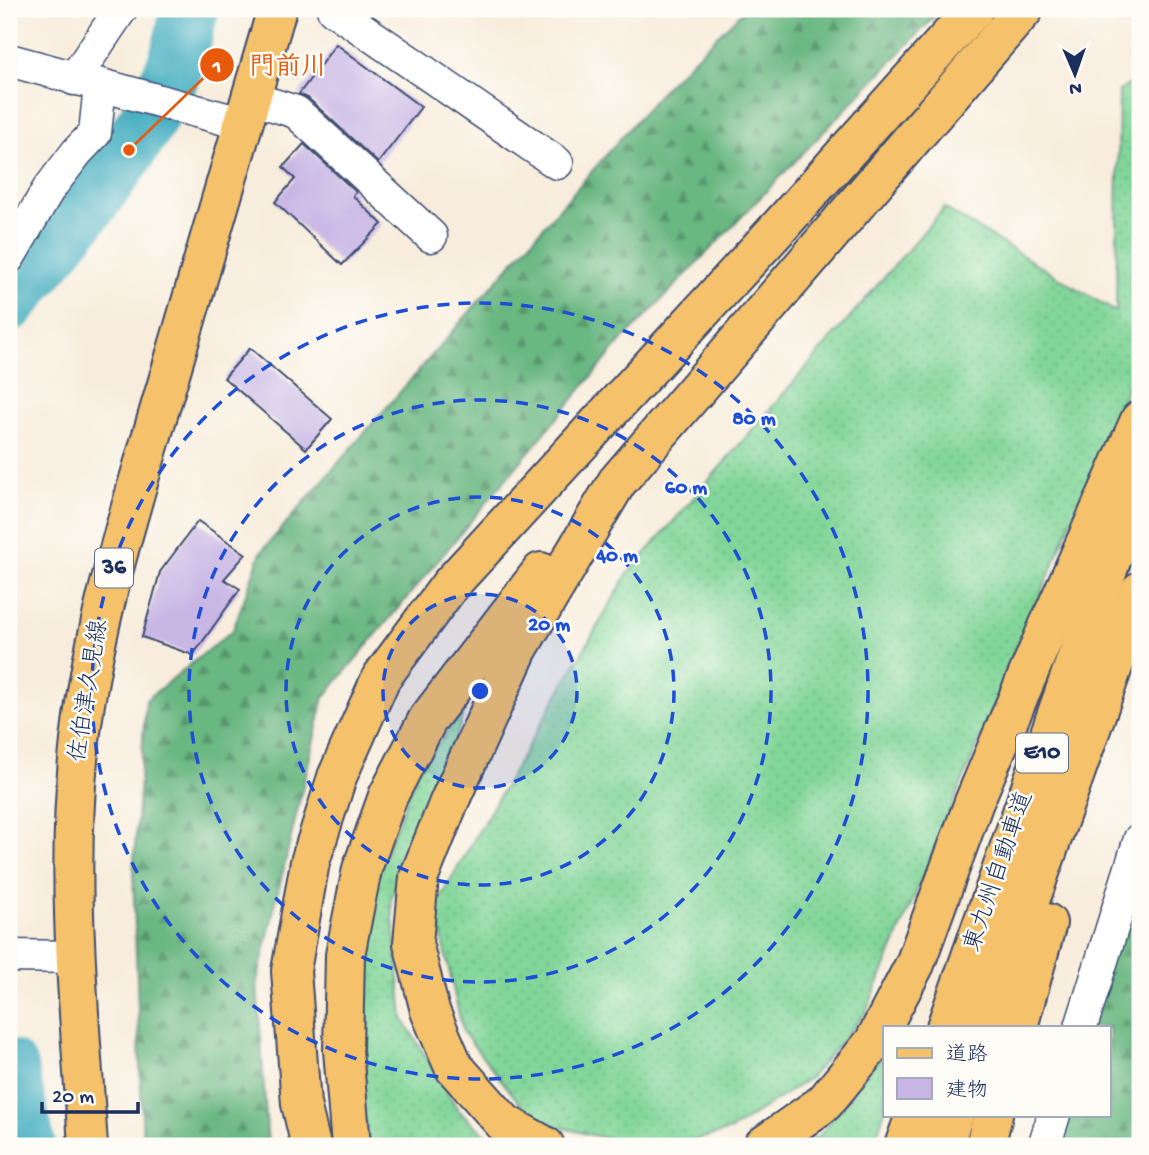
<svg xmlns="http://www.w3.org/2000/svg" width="1149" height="1155" viewBox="0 0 1149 1155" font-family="'Gochi Hand','Klee One',sans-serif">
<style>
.grass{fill:url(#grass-dots);stroke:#4e827c;stroke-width:2}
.forest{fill:url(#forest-firs);stroke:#427370;stroke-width:2}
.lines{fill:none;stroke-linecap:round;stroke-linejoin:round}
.river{stroke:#40acbf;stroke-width:58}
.building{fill:#c8b6e5}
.street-casing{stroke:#3c4c71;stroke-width:35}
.primary-casing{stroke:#3c4c71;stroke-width:42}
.highway-casing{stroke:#3c4c71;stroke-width:42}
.street{stroke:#fff;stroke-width:32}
.primary{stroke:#f5c16b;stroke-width:38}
.highway{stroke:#f5c16b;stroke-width:38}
.ring{fill:none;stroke:#1d4ed8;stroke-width:3.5;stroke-dasharray:12 9}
.labels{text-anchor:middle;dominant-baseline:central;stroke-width:5;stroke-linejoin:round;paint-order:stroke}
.shield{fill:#fdfcf7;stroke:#5f6c8c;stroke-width:2}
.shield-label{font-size:23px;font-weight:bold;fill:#1b2f5e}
.street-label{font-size:24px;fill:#1b2f5e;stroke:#fdfcf7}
.centre{fill:#1d4ed8;stroke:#fdfcf7;stroke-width:3.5}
.ring-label{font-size:21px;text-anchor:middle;font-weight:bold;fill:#1d4ed8;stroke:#fdfcf7;stroke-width:5;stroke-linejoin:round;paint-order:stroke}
.leader{fill:none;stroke:#e8590c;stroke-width:2.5}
.callout-dot{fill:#e8590c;stroke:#fdfcf7;stroke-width:2.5}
.mark-label{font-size:21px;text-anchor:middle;font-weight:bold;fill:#fff}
.callout-label{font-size:26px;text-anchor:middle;font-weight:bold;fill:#e8590c;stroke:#fdfcf7;stroke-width:5;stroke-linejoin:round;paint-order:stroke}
</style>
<defs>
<pattern id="grass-dots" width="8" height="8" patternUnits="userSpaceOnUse" patternTransform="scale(1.75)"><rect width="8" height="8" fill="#82d699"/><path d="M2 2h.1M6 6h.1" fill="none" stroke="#70b886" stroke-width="1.8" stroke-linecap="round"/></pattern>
<pattern id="forest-firs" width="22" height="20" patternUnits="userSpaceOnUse" patternTransform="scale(1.75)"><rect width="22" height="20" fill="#69b781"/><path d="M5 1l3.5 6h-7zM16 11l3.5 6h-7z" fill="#56956d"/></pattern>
</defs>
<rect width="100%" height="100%" fill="#fdfcf7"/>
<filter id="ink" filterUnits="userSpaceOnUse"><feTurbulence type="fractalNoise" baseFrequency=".0143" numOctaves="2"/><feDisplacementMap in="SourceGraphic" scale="14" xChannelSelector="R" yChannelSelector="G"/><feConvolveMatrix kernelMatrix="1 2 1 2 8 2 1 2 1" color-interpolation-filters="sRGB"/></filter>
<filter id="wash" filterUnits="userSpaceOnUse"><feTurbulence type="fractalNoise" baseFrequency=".00686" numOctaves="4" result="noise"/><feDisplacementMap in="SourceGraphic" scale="28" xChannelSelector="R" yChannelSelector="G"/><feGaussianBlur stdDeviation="1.57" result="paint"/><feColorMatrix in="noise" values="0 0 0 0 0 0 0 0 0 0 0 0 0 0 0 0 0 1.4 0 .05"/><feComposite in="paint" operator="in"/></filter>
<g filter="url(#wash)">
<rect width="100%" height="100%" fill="#f8eddc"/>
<!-- grass -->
<g class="grass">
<path d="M1140,77V357L866,1012L811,1077L731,1130L674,1146L605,1138L534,1121L463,1032L435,907L627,575L944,208L1116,312L1119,91Z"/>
<path d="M465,709L440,788L391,898L403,1019L458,1110L498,1146H370L353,1065L364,943L379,870L418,770Z"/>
<path d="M885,1051V1110L873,1146H793L819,1136Z"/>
</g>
<!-- forest -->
<g class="forest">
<path d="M745,9H942L618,345L324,697L257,982L268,1146H143L133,873L146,700L233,630L261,552L666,86Z"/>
<path d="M1140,837V1146H1037L1048,1115H1109V1027H1077Z"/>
</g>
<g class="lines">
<!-- river -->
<g class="river">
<path d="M9,303C67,229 133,159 173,71C182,53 184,29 190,9"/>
<path d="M9,1068L27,1146"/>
</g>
</g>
<g id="blocks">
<!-- building -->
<g class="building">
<path d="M336,44L421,107L378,163L308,98L299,94Z"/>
<path d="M304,144L356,192L353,196L382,224L342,265L275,202L295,179L283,167Z"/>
<path d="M250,348L332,419L306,449L224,378Z"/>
<path d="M198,521L246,554L224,579L240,589L193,655L142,637L160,572Z"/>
</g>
</g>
</g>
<g filter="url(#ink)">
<use href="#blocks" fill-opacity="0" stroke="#3c4c71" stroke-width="2"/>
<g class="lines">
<!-- street casing -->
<g class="street-casing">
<g id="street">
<path d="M333,9L557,163"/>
<path d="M9,60L244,124"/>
<path d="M74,79L121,9"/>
<path d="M251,98L296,112L431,236"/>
<path d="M9,257L48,190L77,152L95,133L100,86"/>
<path d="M9,956L75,957"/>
<path d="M1081,1027L1140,839"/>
<path d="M1044,1146L1054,1115"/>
</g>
</g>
<!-- primary casing -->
<g class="primary-casing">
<path id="primary" d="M88,1146C80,1018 66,889 78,760C89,639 126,524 160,408C199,275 238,142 277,9"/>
</g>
<!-- highway casing -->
<g class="highway-casing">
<g id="highway">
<path d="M946,1027L1140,479"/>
<path d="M985,1027L1140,591"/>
<path d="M1018,1027L1047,923"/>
<path d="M311,1146L301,1104L291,971L310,862L337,777L381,678L450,585L781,225L974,9"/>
<path d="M351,1146L343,1050L345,955L362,869L388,796L428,719L541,572"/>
<path d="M545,1146L504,1123L454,1067L430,1011L413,943L419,877L449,802L518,649L617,482L1024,9"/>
<path d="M763,1146L824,1103L874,1042L915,964L974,802L1048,627L1140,420"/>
<path d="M904,1146L915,1115"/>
<path d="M943,1146L954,1115"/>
<path d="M985,1146L993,1115"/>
</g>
</g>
<!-- street -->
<use href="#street" class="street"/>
<!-- primary -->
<use href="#primary" class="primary"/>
<!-- highway -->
<use href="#highway" class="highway"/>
</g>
</g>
<!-- distance rings -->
<circle cx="480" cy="691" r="97" fill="#1d4ed8" fill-opacity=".12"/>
<g class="ring">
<circle cx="480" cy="691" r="97"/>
<circle cx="480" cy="691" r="194"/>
<circle cx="480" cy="691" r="291"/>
<circle cx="480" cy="691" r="388"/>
</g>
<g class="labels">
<!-- shield labels -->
<g class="shield">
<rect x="95" y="548.5" width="38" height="39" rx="5"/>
<rect x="1016" y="733.5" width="52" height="39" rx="5"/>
</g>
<g class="shield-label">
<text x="114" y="568">36</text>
<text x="1042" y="753">E10</text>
</g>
<!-- street labels -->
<g class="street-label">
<text transform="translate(90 691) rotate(-81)">佐伯津久見線</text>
<text transform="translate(1000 872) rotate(-71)">東九州自動車道</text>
</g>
</g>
<circle cx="480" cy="691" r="10" class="centre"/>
<g class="ring-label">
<text x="754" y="424">80 m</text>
<text x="686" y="493">60 m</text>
<text x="617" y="561">40 m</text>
<text x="549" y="630">20 m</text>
</g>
<!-- callouts -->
<path class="leader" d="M129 150L217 65"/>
<g class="callout-dot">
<circle cx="129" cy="150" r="7"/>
<circle cx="217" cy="65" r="18"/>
</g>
<g class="mark-label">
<text x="217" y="72">1</text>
</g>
<g class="callout-label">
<text x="288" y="74">門前川</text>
</g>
<!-- margin -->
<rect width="1149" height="1155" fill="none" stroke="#fdfcf7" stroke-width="35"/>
<!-- legend -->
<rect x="883" y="1026" width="228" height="91" fill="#fdfcf7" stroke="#a3aaba" stroke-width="2"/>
<rect x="897" y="1048" width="35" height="10" fill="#f5c16b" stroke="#a3aaba" stroke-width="2"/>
<text x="946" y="1060" font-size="21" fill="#1b2f5e">道路</text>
<rect x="897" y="1078" width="35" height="21" fill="#c8b6e5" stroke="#a3aaba" stroke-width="2"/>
<text x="946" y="1096" font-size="21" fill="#1b2f5e">建物</text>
<!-- north arrow -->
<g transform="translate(1075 74) rotate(178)" stroke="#fdfcf7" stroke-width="5" paint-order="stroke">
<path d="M0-5L12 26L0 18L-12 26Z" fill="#1b2f5e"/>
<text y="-10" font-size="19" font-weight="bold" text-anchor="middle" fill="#1b2f5e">N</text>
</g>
<!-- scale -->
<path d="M42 1102v10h96v-10" fill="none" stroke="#1b2f5e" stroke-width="3.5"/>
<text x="52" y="1102" font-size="21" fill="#1b2f5e" stroke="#fdfcf7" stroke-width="5" paint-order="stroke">20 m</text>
</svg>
